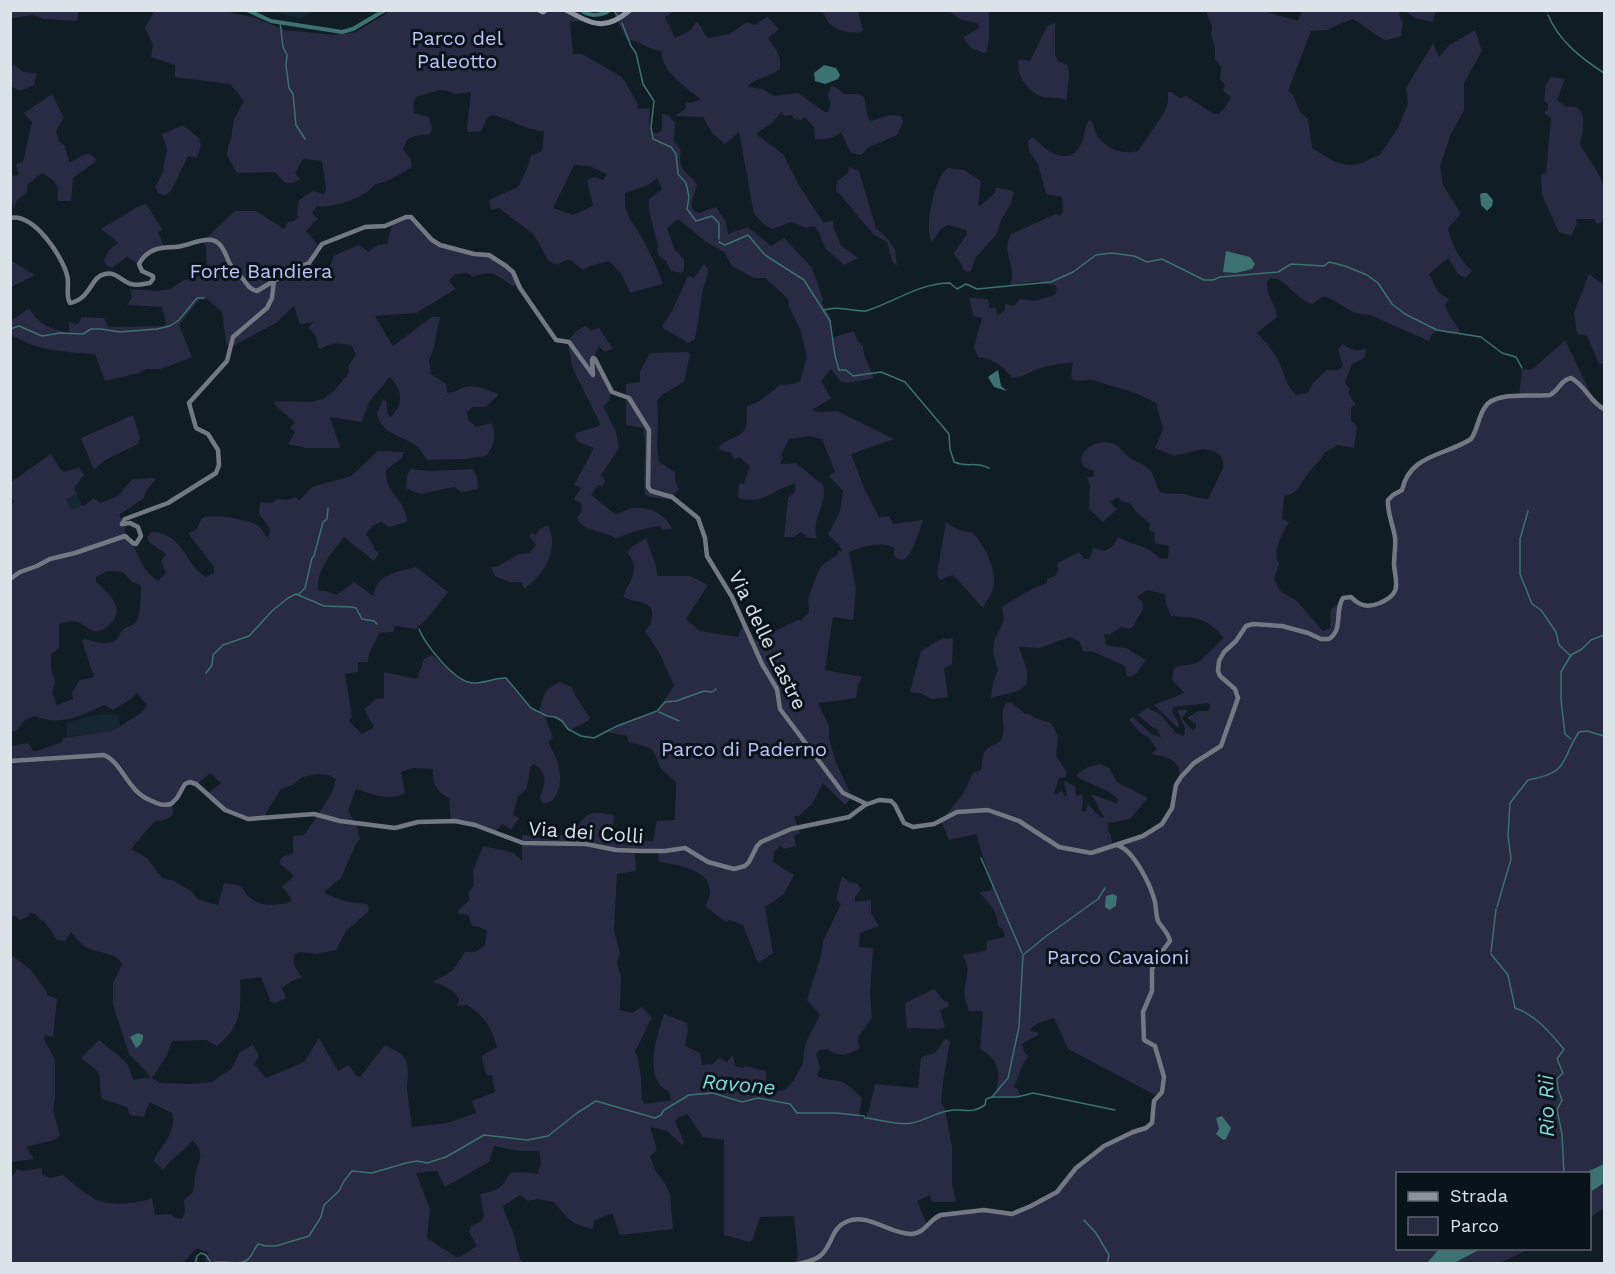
<svg xmlns="http://www.w3.org/2000/svg" width="1615" height="1274" viewBox="0 0 1615 1274" font-family="'Work Sans',sans-serif">
<style>
.built{fill:#152732}
.green{fill:#292a43;fill-rule:evenodd}
.water{fill:#3c7271}
.lines{fill:none;stroke-linecap:round;stroke-linejoin:round}
.stream{stroke:#3c7271;stroke-width:1.5}
.river{stroke:#3c7271;stroke-width:4}
.secondary{stroke:#737982;stroke-width:4.5}
.primary{stroke:#8c939f;stroke-width:5}
.labels{text-anchor:middle;dominant-baseline:central;stroke-width:6;stroke-linejoin:round;paint-order:stroke}
.park-label{font-size:20px;fill:#bfc3f5;stroke:#08131b}
.street-label{font-size:20px;fill:#dbe3e8;stroke:#08131b}
.water-label{font-size:21px;font-style:italic;fill:#7ed9d7;stroke:#08131b}
</style>
<rect width="100%" height="100%" fill="#111d24"/>
<!-- built -->
<g class="built">
<path d="M269,11H313L301,19Z"/>
<path d="M77,494L82,505L72,510L66,499Z"/>
<path d="M105,714L118,715L120,725L112,731L67,737L66,723L91,716Z"/>
</g>
<!-- green -->
<g class="green">
<path d="M11,10H79V11L77,21L44,19L33,15L13,18L11,17Z"/>
<path d="M154,11H225L256,18L285,30L334,35L356,32L390,11H577L583,16L582,21L570,22L573,54H582L622,77L637,102L638,109L650,108L649,126L654,133H659L662,129V114L668,115L675,122L674,142C685,149 678,155 681,165C684,174 693,177 697,185L691,204L693,211L699,213L716,207L726,222L728,234L748,227L771,246L784,238L812,268L823,299L822,303L831,318V338L854,331L857,340L863,346C863,357 870,366 874,378L848,383L841,382L831,369L821,381L831,398L812,410L819,412L837,411L894,439L851,454L864,488L879,517L889,516L893,524L923,520C921,528 911,555 906,558C903,561 900,559 897,559L894,555V548C880,540 864,547 849,552L856,589L853,620L833,617L825,670L862,677L858,685L856,698L818,703L829,726V739L836,762L852,797L845,805L823,783L812,804L799,816H794L800,833L794,836L796,846L786,849L780,846L774,852L773,862L794,875L783,895L765,907L773,953L758,963L743,925L729,920L726,922L705,906C707,902 710,897 710,892C710,868 676,865 659,862L658,853H635L636,871L617,874L614,930L620,954L617,962L621,978L620,1010L632,1013L642,1007L652,1018C644,1029 642,1041 635,1051L638,1059L641,1078L642,1099L644,1104L671,1100L669,1092C642,1079 657,1035 664,1014L687,1023L688,1030L685,1046L700,1053L702,1065L713,1064L719,1058L727,1062L733,1055L735,1066L742,1068L746,1066L766,1071V1089L771,1093L785,1090L793,1081L803,1063L804,1049L807,1040L820,1015L807,1000L821,956L823,941L841,904L836,899L842,876L849,882L857,883L861,889L855,897V902L871,900V913L879,926L860,933L859,947L873,948L870,993L872,1018L859,1036L858,1043L860,1048C848,1055 839,1058 827,1049L819,1050L816,1054L820,1068L817,1075C824,1081 833,1079 842,1082C849,1085 857,1093 862,1098L859,1117L865,1118L869,1111L875,1084L918,1088L921,1057L935,1053L945,1039L950,1041L943,1082L941,1103L945,1109L952,1147V1183L956,1202H932L930,1195L917,1201L927,1224L934,1218L986,1210L1013,1213L1062,1187L1097,1149L1146,1128L1152,1120L1157,1096L1068,1049L1054,1018C1045,1021 1035,1022 1030,1031L1038,1032V1035L1022,1044L1024,1052L1029,1056L1024,1062L1014,1087L1018,1089L1020,1096H995C1000,1073 1002,1062 980,1049L983,1011H969C967,1003 963,996 965,987C967,972 970,970 963,955L986,951L987,941L1005,937L1003,929L998,926C998,913 989,901 979,893L991,890L992,886L976,834L949,840L941,821L963,794L973,773L981,770C982,764 982,756 985,751C990,744 1001,745 1003,736C1005,723 999,713 1006,703L1011,702L1025,714H1029L1035,718L1051,723L1058,736L1056,756L1067,772L1065,777L1059,778L1054,793L1056,794L1062,791L1065,796H1067L1064,781L1075,786L1076,796L1082,794L1083,800L1082,812L1086,811L1088,804L1101,818L1104,817L1091,794L1116,803H1118L1117,798L1109,792L1077,777V774L1088,767L1100,764L1109,768L1117,782L1148,798L1130,819L1108,823V831L1111,835L1112,844C1122,842 1135,841 1145,837C1172,824 1180,795 1179,768C1170,756 1164,757 1151,754L1157,749L1148,737C1142,736 1133,725 1129,719L1133,717L1151,734L1161,737L1157,729L1152,727L1138,715L1147,708L1160,714L1176,733L1184,736L1185,728L1177,710H1188L1182,718L1186,724L1193,730L1196,728V724L1187,718L1199,711H1209L1210,705L1208,703L1173,707L1172,712L1179,723L1178,728L1154,705L1184,693L1172,680L1173,669C1181,664 1189,666 1198,662C1202,660 1218,643 1224,638C1206,617 1198,618 1171,616L1166,605L1165,594L1147,590L1137,597C1148,605 1142,610 1137,619C1132,628 1134,630 1121,627L1109,635L1104,634L1106,645L1126,648L1146,660L1137,673L1131,677L1127,676L1125,666L1094,652L1083,651L1079,641L1070,637L1040,648L1019,647L1027,670V684L1018,691L991,698L993,682L998,670L993,652L994,641L1004,620L1002,607L1030,590L1047,583V579L1055,576L1059,569L1057,566L1058,563L1079,552L1084,559H1090L1093,548L1105,551L1113,546L1118,537C1131,545 1148,545 1159,558L1168,559L1169,546L1155,543L1154,532L1149,531L1150,523L1138,514L1130,503L1121,501L1118,497L1110,502L1117,509L1103,522L1089,509L1090,485L1087,477H1093L1094,471C1067,464 1088,438 1111,443C1120,445 1123,453 1130,458C1136,462 1144,464 1150,470C1154,475 1156,485 1160,492C1167,495 1176,493 1184,494C1193,496 1200,499 1208,499L1223,468V461L1220,455L1213,451L1203,449L1174,456L1155,448L1163,429L1156,403C1139,394 1129,390 1111,386C1104,384 1098,381 1092,380C1085,379 1080,382 1073,380L1071,376L1073,362C1061,364 1047,365 1035,370C1027,374 1021,377 1012,378C1003,366 993,358 978,357L974,347L982,318L973,316L969,298L988,299L989,308H996L997,315H998L1005,310V304L1014,306L1020,299L1035,301L1055,295L1057,289L1055,285L1044,284L1039,281L1010,285C1018,263 1000,255 1011,234L1056,214L1060,216L1063,212L1062,197L1046,194L1038,164L1029,151L1028,141L1033,137C1047,153 1071,168 1082,142C1086,134 1083,126 1090,120C1095,125 1094,131 1098,137C1108,150 1124,155 1138,151L1164,113L1168,102V92H1171L1180,98L1186,96L1214,114H1218L1225,108L1231,97L1223,91L1225,85L1220,79L1221,67L1215,59V48L1211,35L1212,27L1206,11H1264L1298,21L1302,11H1400L1399,15L1403,22L1401,36C1397,37 1392,39 1387,40C1380,40 1362,23 1353,19L1339,24L1328,30L1311,31L1288,91L1293,95L1300,112L1308,119L1312,148C1327,157 1342,170 1361,163C1368,161 1371,157 1379,156L1398,128L1408,104L1406,88L1433,43L1439,57L1448,46L1475,30L1482,51L1464,83V110L1451,134L1440,166L1443,185L1461,214L1448,228C1452,245 1458,258 1472,271L1465,278L1458,274L1448,258L1429,274L1438,292L1449,299L1445,305C1447,315 1457,323 1461,334H1452L1439,330L1432,334L1429,341L1370,315L1355,313L1327,297H1322L1313,304C1296,301 1288,279 1271,278L1267,281C1266,298 1276,302 1277,317L1257,333C1264,341 1273,350 1278,360C1286,374 1283,383 1297,395L1307,393L1314,382L1327,370C1334,371 1338,371 1343,366L1338,349L1343,344C1351,351 1357,351 1367,349L1364,358L1352,364L1345,382L1350,390L1348,393L1356,405L1351,407V421L1357,426L1354,448L1338,445L1325,452C1321,461 1317,463 1311,470C1300,481 1301,493 1284,496L1282,519L1289,522C1283,534 1271,550 1279,564L1274,580L1280,591L1297,601L1323,631L1330,628L1331,609L1337,605L1340,598L1343,599L1349,598L1364,609L1393,595L1395,585L1392,558L1396,548L1387,501L1403,490L1406,477L1424,461L1466,443L1486,408L1494,400L1519,397L1522,369L1529,370L1534,368L1565,340L1593,398L1604,408V1208L1590,1218V1174H1398V1248L1529,1249L1498,1264L794,1263L798,1257L794,1216L760,1217L753,1239L750,1242L724,1235V1140L703,1137L687,1114L677,1118L675,1121L684,1142L682,1145L667,1131L650,1127L657,1150L650,1156L655,1170L666,1185L670,1195L673,1229L620,1235L612,1213L594,1221L593,1229C571,1225 567,1218 554,1202L537,1199L528,1201L520,1195L503,1206C505,1216 511,1225 514,1235C517,1245 516,1254 523,1263L207,1264L205,1259L209,1253L200,1249H196L185,1261L180,1263H11V1176L14,1174L17,1169L22,1171L42,1168V1174L50,1178L63,1175C72,1183 83,1192 93,1198C108,1207 137,1204 152,1198L155,1215L171,1214L175,1218L182,1219L185,1212L184,1200L193,1192C195,1186 194,1183 195,1177C197,1160 207,1157 193,1140C184,1152 171,1158 163,1170L154,1161L155,1157C164,1145 177,1128 172,1113L149,1102L144,1117L130,1115L127,1107L102,1099C96,1069 108,1079 81,1058L99,1040L124,1060L128,1065L133,1080L151,1077L129,1054L113,1005V983L122,964C117,952 96,954 84,946C79,942 75,936 71,932L65,941L57,940L44,921L39,919L35,914L29,913V916L20,920L15,916L11,917V746L28,743L33,751H37L62,742L63,738L112,731L141,713L147,705L137,693L131,699L113,710L104,705C81,715 61,727 35,716L25,720L16,731H11L10,505L14,502L11,497V482L51,454L61,470L65,472L79,467L84,475L74,488L77,494L66,499L72,510L82,505L84,506L94,498L100,503L118,496L132,479L154,478L156,479L146,491L144,498L119,515L127,526L124,531C139,549 138,568 158,581L166,573L161,561L166,554L149,542L147,537L151,532C183,532 184,564 206,577L214,573V567L188,533L196,530L202,518C213,513 248,519 259,526C262,529 265,535 267,538L271,530L259,514L260,502L272,503L277,499L287,500L296,497L299,501L312,487L351,476L378,451L404,452L402,458L386,470C385,496 405,496 407,522L389,527L381,522L372,526L366,534L374,546V549L379,553L374,561L344,537C334,550 313,574 319,591H326L337,595L354,582L373,596C379,572 395,573 416,567L448,592L427,619L416,629L395,626L393,632L379,633C376,644 368,649 368,662H358V672L345,674L352,717L349,721L362,734L374,727L364,709L376,699L384,698V672L417,679L424,659L432,655C443,664 457,681 472,683C483,684 494,679 506,679L531,708L539,712C544,696 542,690 560,682L572,687L575,695L590,718L588,721L568,731L560,720L548,716L545,717L553,738L548,742C552,750 558,759 559,769C562,781 559,804 543,803L540,798C545,782 549,775 534,764L531,766L526,790L518,796L513,815L519,818L511,830L502,824L494,833L477,826L451,822L449,798C436,791 432,783 433,769L413,768L401,772L405,793C389,802 373,794 356,789L348,811L357,826L360,839L356,844L341,878L325,891L326,894L344,901L367,904L369,908L368,912L346,931L336,950L316,954L300,952L295,954C292,965 296,969 302,977L292,981L282,988L286,998L275,1003L271,1002L261,977L240,980C241,1009 242,1026 217,1046L206,1040L172,1041L167,1055L152,1078L160,1083L191,1084L212,1082L231,1069L240,1052L251,1046L252,1043L259,1056L254,1064L266,1078L304,1062L319,1038L338,1071L349,1065L356,1076L360,1077L385,1045L402,1054L407,1063L408,1071L407,1089L412,1127L447,1123L476,1113L472,1101L495,1092L492,1075H486L482,1059L483,1055L497,1047C491,1026 485,1017 467,1005L457,1006L459,999C454,989 443,985 433,982L453,970L465,952H475L485,945L487,931L479,927L472,926L468,915L459,914L458,911L469,900V891L474,886L473,871L483,846L514,853L522,861V835C537,836 555,839 569,833C577,829 580,822 586,816C593,810 606,814 614,815L613,828H606L608,841H653L657,821L675,820L676,782L661,769L655,754L650,748L629,742L627,736L607,732L616,728L617,726L657,711L674,686L660,654L645,631C650,625 651,624 652,617C654,597 633,605 623,596C631,579 641,570 627,552L633,546L646,538L656,566L657,576H690L708,585L686,619L700,631L738,637L745,621L755,640L798,620L801,621L809,612L808,599L816,577L821,566L838,554V551H842L839,545L828,534L840,512L843,491L829,476L835,472L822,439L810,436L789,439L781,455L783,457L780,463L784,464L796,463L823,485C828,505 810,520 817,539L807,537L801,532L793,537H784L788,498C793,494 797,492 795,484C770,490 766,505 738,498L739,484H744L750,466L739,457L734,460L731,453L720,450L719,447C726,438 743,438 746,426C748,419 746,412 747,406L758,402L780,385L793,384L800,381L807,357L800,329L789,307L788,299L765,278H754L732,266L724,252L705,241L678,219L667,228L675,250L684,259V270L681,273L671,271L666,261L658,255C657,250 658,245 657,241C654,229 647,209 649,199L662,189L657,178L648,185L625,193V206L629,218L637,229L654,261L663,284L630,293L622,275L609,261L590,266L583,270C570,262 573,255 557,265L550,262L546,257L539,243L533,234L499,208L491,210L489,200L518,187L527,169L531,156L542,151L544,131C523,130 513,120 493,115L488,117L481,131L468,132L467,128L471,92L456,94L448,91L439,90L416,97L413,103L414,113L429,117L432,128L430,134L414,136L407,140L403,149L411,160L412,167L392,179L374,185C367,197 331,209 317,206L312,213L318,219L313,223L306,231L318,245L309,261L316,268H329L334,256L356,246L359,245L368,252L378,245L388,244L389,235L394,220L408,216L436,243L473,253L487,254L511,268L517,285L513,286C496,275 493,269 473,277L468,273L455,274L449,281L456,289L416,313L375,316L393,346L432,317H440L433,351L429,359L431,374L446,384L447,393C457,392 457,390 466,387C475,384 487,390 496,393L498,396L485,407H473L467,412L468,420L476,427L492,423C496,435 495,446 486,456L465,459L427,460C424,456 422,451 418,447C403,435 382,436 377,413L383,400L386,401L388,414L390,417C405,406 402,389 390,377L369,402L362,422L330,417L340,447L338,448H306L288,444L295,432L290,428L295,423L273,403L277,401L311,402L323,399L334,391L349,373L348,366L356,355L352,346C339,342 332,343 320,349L318,347L316,336L308,327L314,322L300,324L294,306L276,323L231,347L226,344L222,312L207,299L199,300L179,325L192,357L161,369H146L139,373L105,381L95,354C65,352 37,351 11,335V321L29,308C37,323 52,331 69,332V322L78,324L82,317L104,318L109,327L164,326L166,323L162,307L127,305L132,298L130,289L157,291L170,289L184,280L207,273L206,247L203,241L235,211H256L284,229L288,222L294,221L298,217L297,214L299,200L313,191L324,194L326,189L322,161L303,159L295,173L300,179L293,183H285L275,172L237,173L227,156L228,147L231,138L234,119L244,101L230,84L175,77V65L151,57L153,45L145,28ZM574,165L589,166L607,174L603,180L594,177L587,180L593,206L573,215L553,208ZM107,571L123,572L132,582L141,585C141,597 141,612 136,622C133,627 127,626 124,629C117,635 120,642 107,643C98,644 92,640 84,639L82,641L94,677L80,680L72,692L73,699L57,705L52,693L55,682L51,669V654L59,648V624C63,623 68,621 73,621C82,621 90,633 98,631C103,631 107,627 110,624C127,608 108,593 96,582V577ZM210,773L221,783L207,794C228,811 238,819 266,817V813L281,789L293,785L302,777L318,774L328,775L336,779L332,793L307,831L304,835L293,836V853L282,857L279,863L294,876L282,887L291,898V902C278,906 258,907 248,896C245,893 243,887 238,885C234,884 228,884 224,883L218,905L199,900L191,891L174,881L162,878L147,858L131,849L154,822L167,819L173,814L172,802L189,782L196,785ZM494,1146L519,1151H539L541,1163L538,1174L525,1172L510,1173C501,1189 499,1190 480,1194L484,1217L480,1222L471,1226L469,1232L477,1246L460,1257H456L427,1238L430,1209L416,1173L437,1171L445,1187L489,1162Z"/>
<path d="M617,11H674L665,17L675,38L691,30L696,22C704,27 703,36 709,38L729,34L747,22L755,25L767,17L779,29L768,38C775,48 782,56 780,69C771,77 756,77 747,87L763,89L774,96L798,93L825,112H828L831,103C826,96 829,93 831,86L837,88L844,94H859L864,97L868,118L872,121C881,117 892,113 902,117L903,122L897,135L869,147L861,155L851,153L841,132C833,139 825,140 815,139L814,127L805,117L801,120L794,119L792,115L786,116L782,114V111L772,123L756,134L783,154L799,185L823,222L833,221L834,229L841,245L858,258L844,265L826,249L818,231L814,226L806,228L791,222L773,229L766,226L754,214L739,132L725,144L712,133L703,117L675,116L685,109L686,102L692,103L701,99C685,87 662,72 661,51C648,50 639,40 627,40L614,14Z"/>
<path d="M822,11H858L863,31C854,35 837,31 830,24C827,20 824,15 822,11Z"/>
<path d="M948,11H989V39L987,52L984,53L971,48L964,39V37L977,29L979,26L977,23L962,20Z"/>
<path d="M1405,11H1436L1433,22L1415,18Z"/>
<path d="M1055,23V55L1058,61L1067,65C1072,78 1066,86 1067,100C1059,97 1051,99 1043,97C1027,92 1015,74 1019,59L1030,61L1047,26Z"/>
<path d="M14,64L23,72L37,73L34,85L19,91L13,87L11,88V68Z"/>
<path d="M1551,77L1565,79L1557,100L1566,107C1590,103 1583,130 1580,145C1600,177 1610,182 1602,222L1597,224L1594,219H1576L1577,224L1571,236L1559,232L1542,195L1541,174L1546,173L1551,118L1544,113L1548,109V103L1544,101L1546,84Z"/>
<path d="M52,94L64,118L56,131L59,141L65,146L69,162H71L83,155L90,154L96,159L95,162L73,178L71,201H57C61,185 54,180 42,173L27,185V192L17,200L14,208L11,200V167L12,176L19,175L16,164L23,162L32,122L24,113Z"/>
<path d="M184,126L199,138L201,145L197,158L188,156L171,191L166,195L159,194L155,187L164,171L163,169L167,150L162,134C169,132 177,126 184,126Z"/>
<path d="M849,167L859,171L876,228L888,239L895,250L897,266L892,261L887,242L874,235L836,190C837,177 839,181 848,173Z"/>
<path d="M948,168L964,170L981,181L978,205L980,206L995,193L996,188L1011,190L1014,193L1010,205L1001,220L996,235L976,257L971,271L968,272L963,269C962,261 955,259 954,253L967,234L966,230L948,225L940,230L932,242C923,232 935,174 948,168Z"/>
<path d="M146,204L162,229L158,232L164,247L151,251L138,264L127,257L112,268L106,265L104,260L109,250L118,243C115,238 106,233 101,229L137,207Z"/>
<path d="M10,260L35,275L11,287Z"/>
<path d="M704,264L708,269C708,279 703,285 702,294C700,309 698,324 695,339L688,343L663,328V325L672,311L688,276L694,278Z"/>
<path d="M1589,274L1604,285V363L1599,364L1587,336L1577,334L1574,313Z"/>
<path d="M585,326L592,330L599,328L613,349L605,352L599,346L595,355L610,387V400L603,406L616,432L619,448L601,475L605,481L602,486L598,485L591,495L615,514C621,513 629,508 634,508C650,506 666,515 672,529L662,530L660,526C645,528 630,532 616,539C605,530 584,533 577,518C581,513 583,510 581,503L574,499L581,488L574,485L594,448L579,442L575,437L576,433L599,426L600,423L572,367L568,341L575,332Z"/>
<path d="M688,352L690,355L684,382L663,394L657,401C660,421 655,441 659,462L675,472V481L679,489L669,500C661,497 652,499 645,495C642,472 648,450 643,428L626,425V384L640,382V371L650,353Z"/>
<path d="M133,415L140,438L138,444L105,460L95,469L93,468L81,438Z"/>
<path d="M411,469L429,471L473,469L477,477L478,489L462,492L454,487L420,494L406,488L407,475Z"/>
<path d="M946,522C954,529 962,531 973,533C985,546 1000,574 992,592C990,598 985,602 983,608L953,575L940,580L937,574Z"/>
<path d="M548,525C560,549 544,575 524,589L522,582H509L495,576L491,567H497L519,554L529,553L536,545L529,536L531,533L536,535L540,529Z"/>
<path d="M944,637L945,639L953,638L952,664L944,668L948,697L932,699L920,693L910,692L921,651Z"/>
<path d="M10,954L30,969L47,992V995L57,999L53,1037L45,1035L44,1039L55,1060V1099L53,1110L60,1136L54,1140L26,1147L34,1159L13,1162L10,1160Z"/>
<path d="M934,989L944,1001L948,1002L949,1006L940,1010L945,1027L939,1029L907,1028L905,1003Z"/>
</g>
<!-- water -->
<g class="water">
<path d="M824,65L836,68L840,75L838,79L825,84L815,81L814,73Z"/>
<path d="M1483,193H1487L1493,200L1492,206L1487,211L1481,205L1480,194Z"/>
<path d="M1226,251L1250,257L1255,264L1252,269L1236,273L1223,272Z"/>
<path d="M998,370L1001,386L1007,391L994,387L988,377Z"/>
<path d="M1113,894L1117,896L1116,906L1109,910L1105,907L1106,896Z"/>
<path d="M138,1033L143,1035C144,1039 140,1047 136,1048L130,1037Z"/>
<path d="M1222,1116L1231,1128L1226,1139L1223,1140L1216,1134L1219,1129L1216,1118Z"/>
<path d="M1604,1164V1183L1590,1192V1174L1585,1173Z"/>
<path d="M1439,1249V1248L1481,1249L1454,1263H1427Z"/>
</g>
<g class="lines">
<!-- stream -->
<g class="stream">
<path d="M613,10L618,16"/>
<path d="M1547,10V12"/>
<path d="M1548,15C1559,41 1581,58 1604,73"/>
<path d="M280,22L283,47L287,55L286,66L289,88L293,94L296,125L305,139"/>
<path d="M622,23L631,46L636,53L643,84L654,101L651,127L653,139L671,147L676,154L678,174L686,183L689,197L687,209L696,221L712,216L719,223V239"/>
<path d="M719,242L725,245L748,235L765,255L804,280L830,321L835,356L839,370H846L853,376L881,372L905,382L949,434L950,449L954,462C968,468 973,461 989,468"/>
<path d="M824,310C841,305 850,312 866,311C894,302 920,283 950,283L957,289L966,284L977,289L1051,282L1073,272L1096,255L1111,253L1134,256L1147,262L1162,259L1204,280H1213L1220,277L1278,272L1291,264L1324,266L1329,262L1345,266L1367,275L1378,283L1392,304L1405,314L1437,330L1481,337L1502,353L1516,357L1522,368"/>
<path d="M10,329L19,326L42,336L60,333L83,334L91,329H101L120,332L157,329L170,326L179,320L197,298H204"/>
<path d="M1528,511L1520,539V574L1532,604L1541,610L1556,632L1559,645L1571,656"/>
<path d="M298,595L305,588L312,558L314,556L323,522L327,519L328,508"/>
<path d="M419,629C425,644 454,682 473,683C485,683 495,678 506,678L531,708L547,716L555,717L562,721L568,729L581,736L594,738L617,726L657,711L665,702L676,701L704,691L712,692L716,689"/>
<path d="M206,673L212,665L213,655L223,645L249,636L272,611L288,598L296,594L324,606L351,607L356,608L362,619L374,621L377,624"/>
<path d="M659,712L679,721"/>
<path d="M1571,739L1565,734L1561,700V672L1571,655L1582,649L1591,640L1604,635"/>
<path d="M981,858L1022,953"/>
<path d="M1497,907L1511,859L1508,836L1510,803L1528,780C1571,772 1559,762 1579,732L1587,731L1604,736"/>
<path d="M1491,952L1496,909"/>
<path d="M1491,954L1508,975L1515,1008C1536,1015 1550,1033 1564,1049L1557,1059L1563,1073L1557,1079L1558,1089L1562,1100L1557,1110L1562,1134L1564,1174"/>
<path d="M992,1097H1017L1033,1093L1115,1110"/>
<path d="M1084,1220L1096,1233L1109,1255L1107,1264"/>
<path d="M195,1264L197,1256L201,1253L206,1255L211,1263C222,1259 243,1268 250,1257C253,1253 255,1248 258,1244L266,1246H276L309,1236L321,1217L324,1205L339,1191L344,1181L352,1171L372,1173L406,1163L417,1161L427,1163L446,1157L484,1135L527,1140L548,1136L577,1113L596,1101L655,1118L661,1115L664,1110L689,1095L713,1093L742,1102L758,1098L790,1104L797,1113H836L864,1116L865,1118C879,1119 900,1126 912,1123C926,1120 939,1111 953,1110C968,1109 971,1114 985,1105L986,1099L992,1097L1008,1078L1019,1027L1023,955L1045,937L1098,899L1105,888"/>
</g>
<!-- river -->
<g class="river">
<path d="M247,10L271,21L342,32L353,29L385,10"/>
<path d="M581,10C589,17 601,16 610,10"/>
</g>
<!-- secondary -->
<g class="secondary">
<path d="M10,218C34,213 62,256 67,275C70,284 65,295 70,303C92,298 90,277 105,274C116,271 122,282 131,284C137,286 143,284 150,283L153,279V276L142,271L139,264C147,249 160,247 175,247C187,247 199,238 212,240C225,243 226,260 233,269C236,273 240,275 243,279C248,285 249,289 257,291L292,270L309,263L322,244L365,227L385,226L406,217H411L432,240L440,245L474,254L489,255L506,266L513,272L520,288L556,340L569,342L593,375L592,360L593,358L595,359L612,392L629,398L649,430L648,487L651,491L672,497L698,518L705,538L707,556L732,597L762,664L777,689L780,709L843,793L867,804"/>
<path d="M122,524L125,519L168,503L216,473L219,465L218,450L208,434L196,428L189,403L227,361L233,337L267,308L272,298L274,280"/>
<path d="M10,579L20,572L37,566L50,559L75,553L125,536L133,543L136,544L141,536L138,527L130,523L122,524"/>
<path d="M10,761L104,755C123,763 127,792 152,801C158,804 163,806 171,804L177,798L185,784L190,782L196,784L225,810L248,819L314,814L340,821L395,828L418,822L455,821L475,825L523,843L586,844L616,850L641,851H665L685,848L708,862L734,869L745,866L749,862L757,846L761,842L791,829L849,817L865,805L879,800L891,801L895,805L904,823L913,827L934,824L957,812L988,810L1019,821L1059,847L1091,853L1143,836L1162,824L1172,808L1176,785L1181,777L1194,763L1221,746L1238,698L1235,689L1220,676L1218,671L1219,661L1224,652L1236,641L1246,626L1253,624L1282,626L1308,633L1321,639H1329C1344,629 1334,611 1343,598L1351,597C1360,606 1367,608 1380,603C1402,593 1396,584 1394,565C1394,555 1396,546 1395,537C1393,525 1387,512 1388,500L1393,495L1402,490C1410,454 1445,456 1471,439C1478,429 1478,417 1485,407C1495,391 1532,397 1550,395C1559,391 1560,380 1571,378C1585,385 1590,402 1604,409"/>
<path d="M798,1264C805,1262 814,1261 820,1256C833,1246 830,1228 848,1221C868,1213 890,1234 911,1234C925,1234 929,1219 941,1215L984,1210L1012,1214L1031,1206L1057,1192L1076,1168L1104,1146L1133,1132L1146,1128L1152,1123L1154,1101L1162,1092L1164,1077L1155,1046L1144,1040L1143,1012L1152,991V969L1157,958L1170,941C1168,932 1162,928 1158,921C1156,915 1156,908 1155,902C1151,886 1134,850 1117,845"/>
</g>
<!-- primary -->
<g class="primary">
<path d="M539,10L543,12L546,10"/>
<path d="M566,10C592,24 605,32 630,10"/>
</g>
</g>
<g class="labels">
<!-- park labels -->
<g class="park-label">
<text x="457" y="38">Parco del<tspan x="457" dy="23">Paleotto</tspan></text>
<text x="261" y="271">Forte Bandiera</text>
<text x="744" y="749">Parco di Paderno</text>
<text x="1118" y="957">Parco Cavaioni</text>
</g>
<!-- street labels -->
<g class="street-label">
<text transform="translate(768 640) rotate(64)">Via delle Lastre</text>
<text transform="translate(586 832) rotate(4)">Via dei Colli</text>
</g>
<!-- water labels -->
<g class="water-label">
<text transform="translate(739 1084) rotate(5)">Ravone</text>
<text transform="translate(1546 1106) rotate(-91)">Rio Rii</text>
</g>
</g>
<!-- border -->
<rect width="1615" height="1274" fill="none" stroke="#dbe3e8" stroke-width="24"/>
<!-- legend -->
<rect x="1396" y="1172" width="195" height="78" fill="#08131b" stroke="#5c666d" stroke-width="1.5"/>
<rect x="1408" y="1192" width="30" height="9" fill="#8c939f" stroke="#5c666d" stroke-width="1.5"/>
<text x="1450" y="1202" font-size="18" fill="#dbe3e8">Strada</text>
<rect x="1408" y="1217" width="30" height="18" fill="#292a43" stroke="#5c666d" stroke-width="1.5"/>
<text x="1450" y="1232" font-size="18" fill="#dbe3e8">Parco</text>
</svg>
